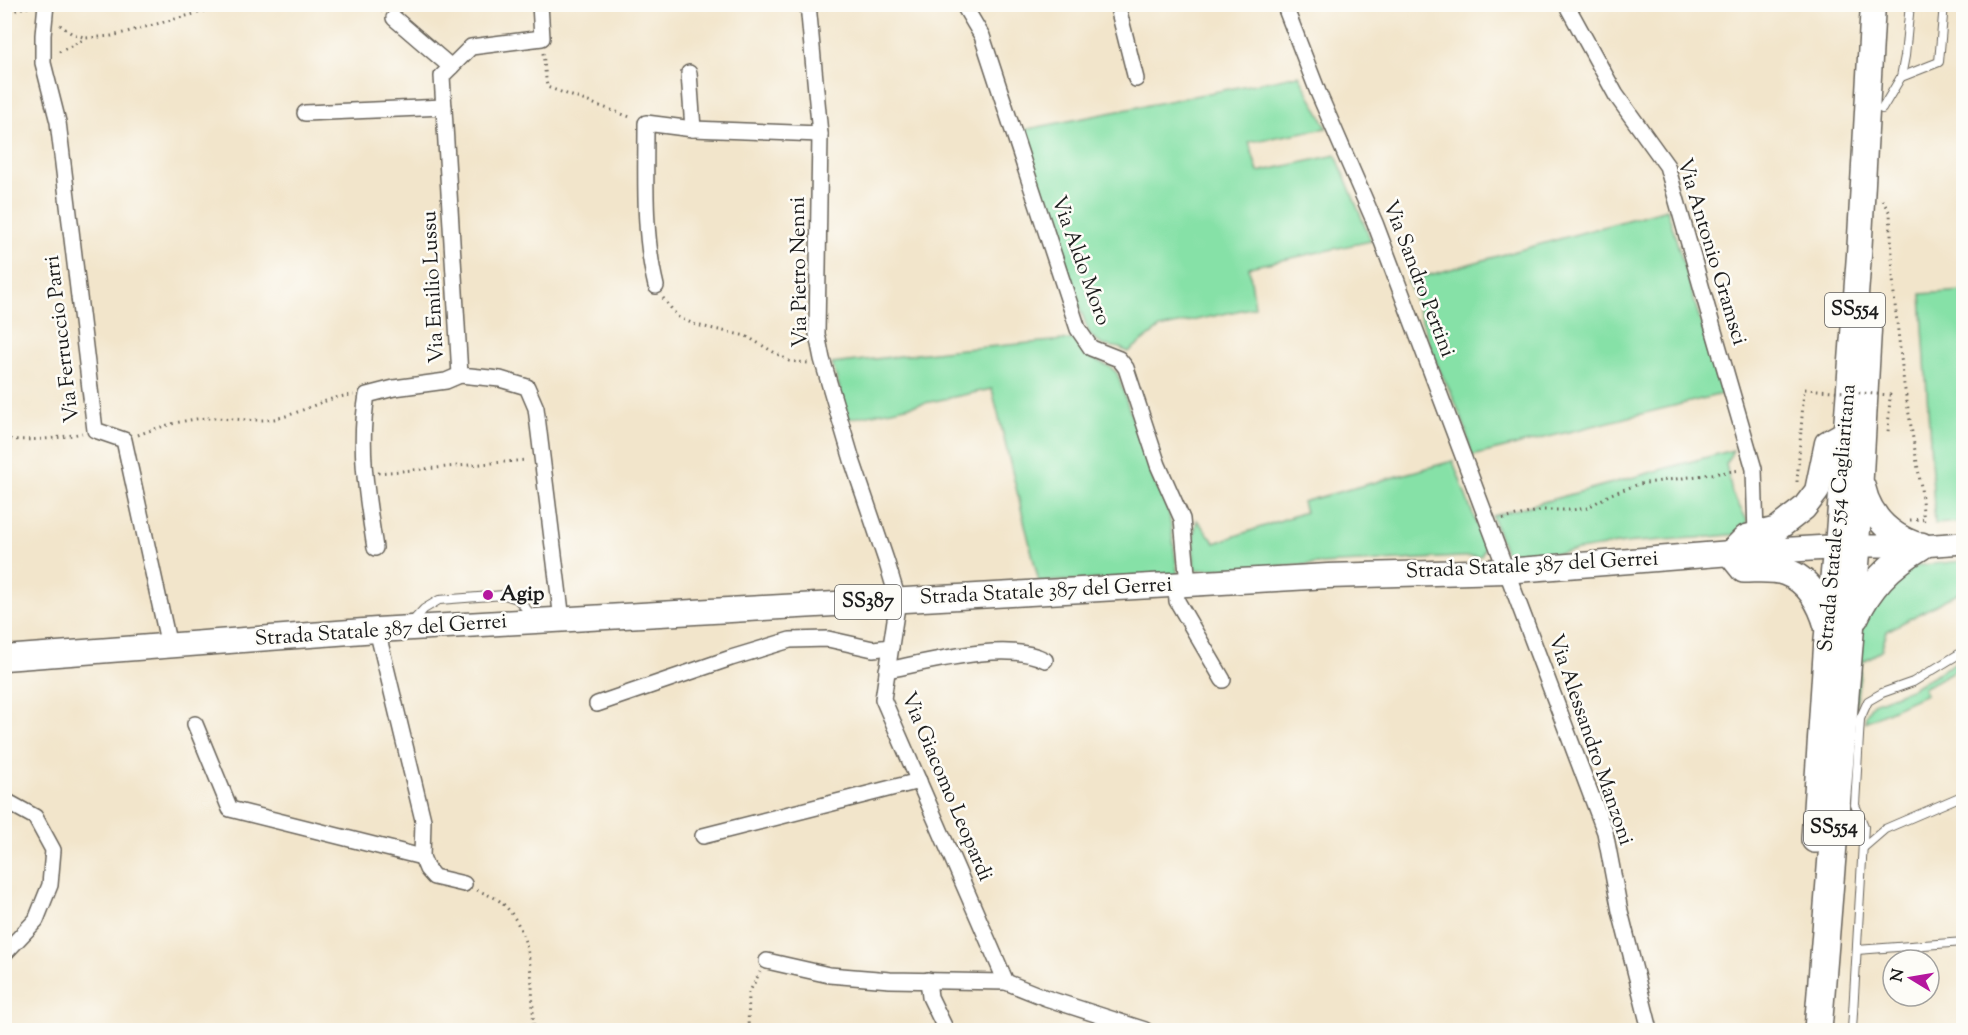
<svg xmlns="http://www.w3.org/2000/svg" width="1968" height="1035" viewBox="0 0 1968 1035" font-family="'Sorts Mill Goudy',serif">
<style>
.green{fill:#86e1a7;stroke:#517e62;stroke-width:1.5}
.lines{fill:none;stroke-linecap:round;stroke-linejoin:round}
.lane-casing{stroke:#676259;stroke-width:10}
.street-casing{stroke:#676259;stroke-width:18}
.secondary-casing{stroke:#676259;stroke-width:24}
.primary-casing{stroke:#676259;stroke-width:27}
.highway-casing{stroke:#676259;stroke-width:30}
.path{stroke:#676259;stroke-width:3;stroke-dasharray:1.5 4.5;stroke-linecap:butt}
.lane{stroke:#fff;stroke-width:8}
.street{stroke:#fff;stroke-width:15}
.secondary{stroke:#fff;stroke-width:21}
.primary{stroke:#fff;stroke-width:24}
.highway{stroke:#fff;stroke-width:27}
.path-bridge{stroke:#676259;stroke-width:3;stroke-dasharray:1.5 4.5;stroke-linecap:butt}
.poi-dot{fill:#b5179e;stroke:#fdfcf7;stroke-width:2}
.labels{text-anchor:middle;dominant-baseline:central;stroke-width:5;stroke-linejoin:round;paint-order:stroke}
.shield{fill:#fdfcf7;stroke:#605f5e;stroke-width:1.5}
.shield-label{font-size:20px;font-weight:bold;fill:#1c1c1c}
.street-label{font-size:21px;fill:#1c1c1c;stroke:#fdfcf7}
.poi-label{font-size:21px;font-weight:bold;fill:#1c1c1c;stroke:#fdfcf7;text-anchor:start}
</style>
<rect width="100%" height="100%" fill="#fdfcf7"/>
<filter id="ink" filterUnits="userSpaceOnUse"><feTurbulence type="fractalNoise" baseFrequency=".0167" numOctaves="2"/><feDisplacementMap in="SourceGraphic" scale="12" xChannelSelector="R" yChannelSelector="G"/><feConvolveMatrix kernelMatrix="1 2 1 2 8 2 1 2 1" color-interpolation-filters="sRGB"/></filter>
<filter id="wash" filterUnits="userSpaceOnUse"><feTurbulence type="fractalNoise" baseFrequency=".008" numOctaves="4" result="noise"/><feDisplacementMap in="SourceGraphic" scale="24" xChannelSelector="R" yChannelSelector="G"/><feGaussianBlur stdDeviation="1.35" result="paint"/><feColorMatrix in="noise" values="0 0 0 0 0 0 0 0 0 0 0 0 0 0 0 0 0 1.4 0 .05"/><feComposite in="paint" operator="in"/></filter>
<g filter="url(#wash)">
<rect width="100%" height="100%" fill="#f2e5cb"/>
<!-- green -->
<g class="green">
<path d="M1299,75L1327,128L1249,142L1258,172L1336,155L1371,241L1249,267L1255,307L1160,328L1128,352L1120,348L1102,345L1090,335L1075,295L1023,130Z"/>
<path d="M1667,209L1722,394L1472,456L1465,427L1453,397L1438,367L1408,281Z"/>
<path d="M1963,291V522L1935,524L1921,294Z"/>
<path d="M1076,339L1083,354L1110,367L1117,373L1153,479L1169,513L1178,576L1039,582L992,389L849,419L832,364L952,350Z"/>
<path d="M1733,450L1726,464L1732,493L1747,520V531L1738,534C1700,539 1663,539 1626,543C1588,547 1542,560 1505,552L1492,516Z"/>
<path d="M1453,461L1485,547L1481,556L1195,570C1193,552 1192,537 1197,520L1215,543L1305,512L1302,502Z"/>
<path d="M1963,561V590L1887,631L1881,651L1862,662L1852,728L1856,642L1871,602L1912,566Z"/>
<path d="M1963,658V669H1957L1923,688L1926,694L1865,722L1866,715L1873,703L1910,689Z"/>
</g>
</g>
<g filter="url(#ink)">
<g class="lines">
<!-- lane casing -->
<g class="lane-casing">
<g id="lane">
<path d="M1901,77L1939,62L1944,4"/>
<path d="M1882,109L1901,77L1905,56L1910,4"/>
<path d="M411,623L424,609L439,600L504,595L517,599L533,616"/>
<path d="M1863,848L1885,829L1964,795"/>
<path d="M1857,950L1964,942"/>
<path d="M1852,1030L1864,826L1855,805L1860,719L1868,701L1882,693L1913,682L1964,651"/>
</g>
</g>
<!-- street casing -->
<g class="street-casing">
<g id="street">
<path d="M46,4L43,35V63L58,122L95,430L124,440L169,646"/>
<path d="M540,4L542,38L471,47L442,76L460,375L500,379L527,387L536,408L562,620"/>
<path d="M808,4L820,134L817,334L822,359L852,460L887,563L898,600L883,699L1006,982"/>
<path d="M963,4L982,36L1078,329L1091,348L1119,359L1126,368L1158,465L1182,519L1188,584"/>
<path d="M1117,4L1136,79"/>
<path d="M1284,4L1318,92L1375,223L1605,832L1620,911L1650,1030"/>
<path d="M1566,4L1616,95L1667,166L1711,321L1754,469L1756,535"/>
<path d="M394,18L451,67"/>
<path d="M689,73L693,129"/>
<path d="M305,113L444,107"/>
<path d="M656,286C643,233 646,177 646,123L693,129L820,134"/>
<path d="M375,548C367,496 358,448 367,395L394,388L446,381L460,375"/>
<path d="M1176,585L1177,601L1223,680"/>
<path d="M377,630L423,820L422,857L427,869L434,877L464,884"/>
<path d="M887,670C928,662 1009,640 1045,660"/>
<path d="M597,704L731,658L790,640L828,639L873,649L891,647"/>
<path d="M195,724L230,809L422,857"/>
<path d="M4,800L35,817L53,850L50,885L36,920L4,954"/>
<path d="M703,836L919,781"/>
<path d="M767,961L829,975L890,980L1006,982L1046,998L1145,1030"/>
<path d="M928,980L930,997L946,1030"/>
</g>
</g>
<!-- secondary casing -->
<g class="secondary-casing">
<path id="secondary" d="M1841,546H1921L1964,543"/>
</g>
<!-- primary casing -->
<g class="primary-casing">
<g id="primary">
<path d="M1863,487C1870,518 1892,537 1921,546"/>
<path d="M1857,546L1869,330"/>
<path d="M1732,551L1746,537L1777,529L1804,508L1817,491L1827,443L1845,433"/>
<path d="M4,658L377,630L1328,576L1505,571L1731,553L1837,547L1859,255L1873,4"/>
</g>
</g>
<!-- highway casing -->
<g class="highway-casing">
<g id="highway">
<path d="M1731,553L1744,569C1757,569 1773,567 1786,572C1809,580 1822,604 1828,626"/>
<path d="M1855,617C1869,585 1892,563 1921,546"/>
<path d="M1815,839L1828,639L1837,547"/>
<path d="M1818,1030L1857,546"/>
</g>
</g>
<!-- path -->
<g class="path">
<path d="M372,4L382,11"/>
<path d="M4,14L25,7L32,8"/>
<path d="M60,25L71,33L86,38L112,36L231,4"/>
<path d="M59,52L85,39"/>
<path d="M543,53L547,87L633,118"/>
<path d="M1882,200L1890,213L1894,296L1904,384L1921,487L1924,525"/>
<path d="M663,298L678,317L696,325L746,336L789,361L808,363"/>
<path d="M138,435C158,427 189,418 210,418C232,418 253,422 274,419C301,414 326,396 354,395"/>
<path d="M4,439C31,441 56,439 82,433"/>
<path d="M378,473L527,460"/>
<path d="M1797,482L1801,430"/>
<path d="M1503,519L1543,510H1571L1587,508L1611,494L1639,484L1741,470"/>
<path d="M1910,520L1923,519"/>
<path d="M477,890C485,894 496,897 502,903C536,934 531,989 534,1030"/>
<path d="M748,1030L749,993L760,972"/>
</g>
<!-- lane -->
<use href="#lane" class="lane"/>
<!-- street -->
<use href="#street" class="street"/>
<!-- secondary -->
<use href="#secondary" class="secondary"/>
<!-- primary -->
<use href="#primary" class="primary"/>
<!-- highway -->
<use href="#highway" class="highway"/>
<!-- path-bridge -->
<path class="path-bridge" d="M1801,430L1804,389L1890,395L1888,433"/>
</g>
</g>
<!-- markers -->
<circle class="poi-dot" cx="488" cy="595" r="6"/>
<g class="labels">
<!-- shield labels -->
<g class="shield">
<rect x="1825" y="293" width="60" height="34" rx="4.5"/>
<rect x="835" y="585" width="66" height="34" rx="4.5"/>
<rect x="1804" y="811" width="60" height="34" rx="4.5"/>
</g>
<g class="shield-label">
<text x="1855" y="310">SS554</text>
<text x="868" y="602">SS387</text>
<text x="1834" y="828">SS554</text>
</g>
<!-- street labels -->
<g class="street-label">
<text transform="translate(1711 252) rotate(73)">Via Antonio Gramsci</text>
<text transform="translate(1080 261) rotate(70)">Via Aldo Moro</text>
<text transform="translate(800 272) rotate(-91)">Via Pietro Nenni</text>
<text transform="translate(1418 279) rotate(69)">Via Sandro Pertini</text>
<text transform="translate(434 287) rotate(-93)">Via Emilio Lussu</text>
<text transform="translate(63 339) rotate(-97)">Via Ferruccio Parri</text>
<text transform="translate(1838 518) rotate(-85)">Strada Statale 554 Cagliaritana</text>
<text transform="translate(1532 566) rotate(-3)">Strada Statale 387 del Gerrei</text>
<text transform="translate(1046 592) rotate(-3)">Strada Statale 387 del Gerrei</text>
<text transform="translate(381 631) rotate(-4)">Strada Statale 387 del Gerrei</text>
<text transform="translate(1590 740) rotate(71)">Via Alessandro Manzoni</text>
<text transform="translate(946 787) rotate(67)">Via Giacomo Leopardi</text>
</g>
<!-- poi labels -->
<g class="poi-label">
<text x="500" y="595">Agip</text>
</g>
</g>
<!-- margin -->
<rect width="1968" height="1035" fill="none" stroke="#fdfcf7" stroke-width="24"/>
<!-- north arrow -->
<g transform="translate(1911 978) rotate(281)"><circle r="28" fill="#fdfcf7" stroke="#a3a29f" stroke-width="1.5"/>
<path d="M0-4.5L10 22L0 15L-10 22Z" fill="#b5179e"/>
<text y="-9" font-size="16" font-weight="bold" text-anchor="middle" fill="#1c1c1c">N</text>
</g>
</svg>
